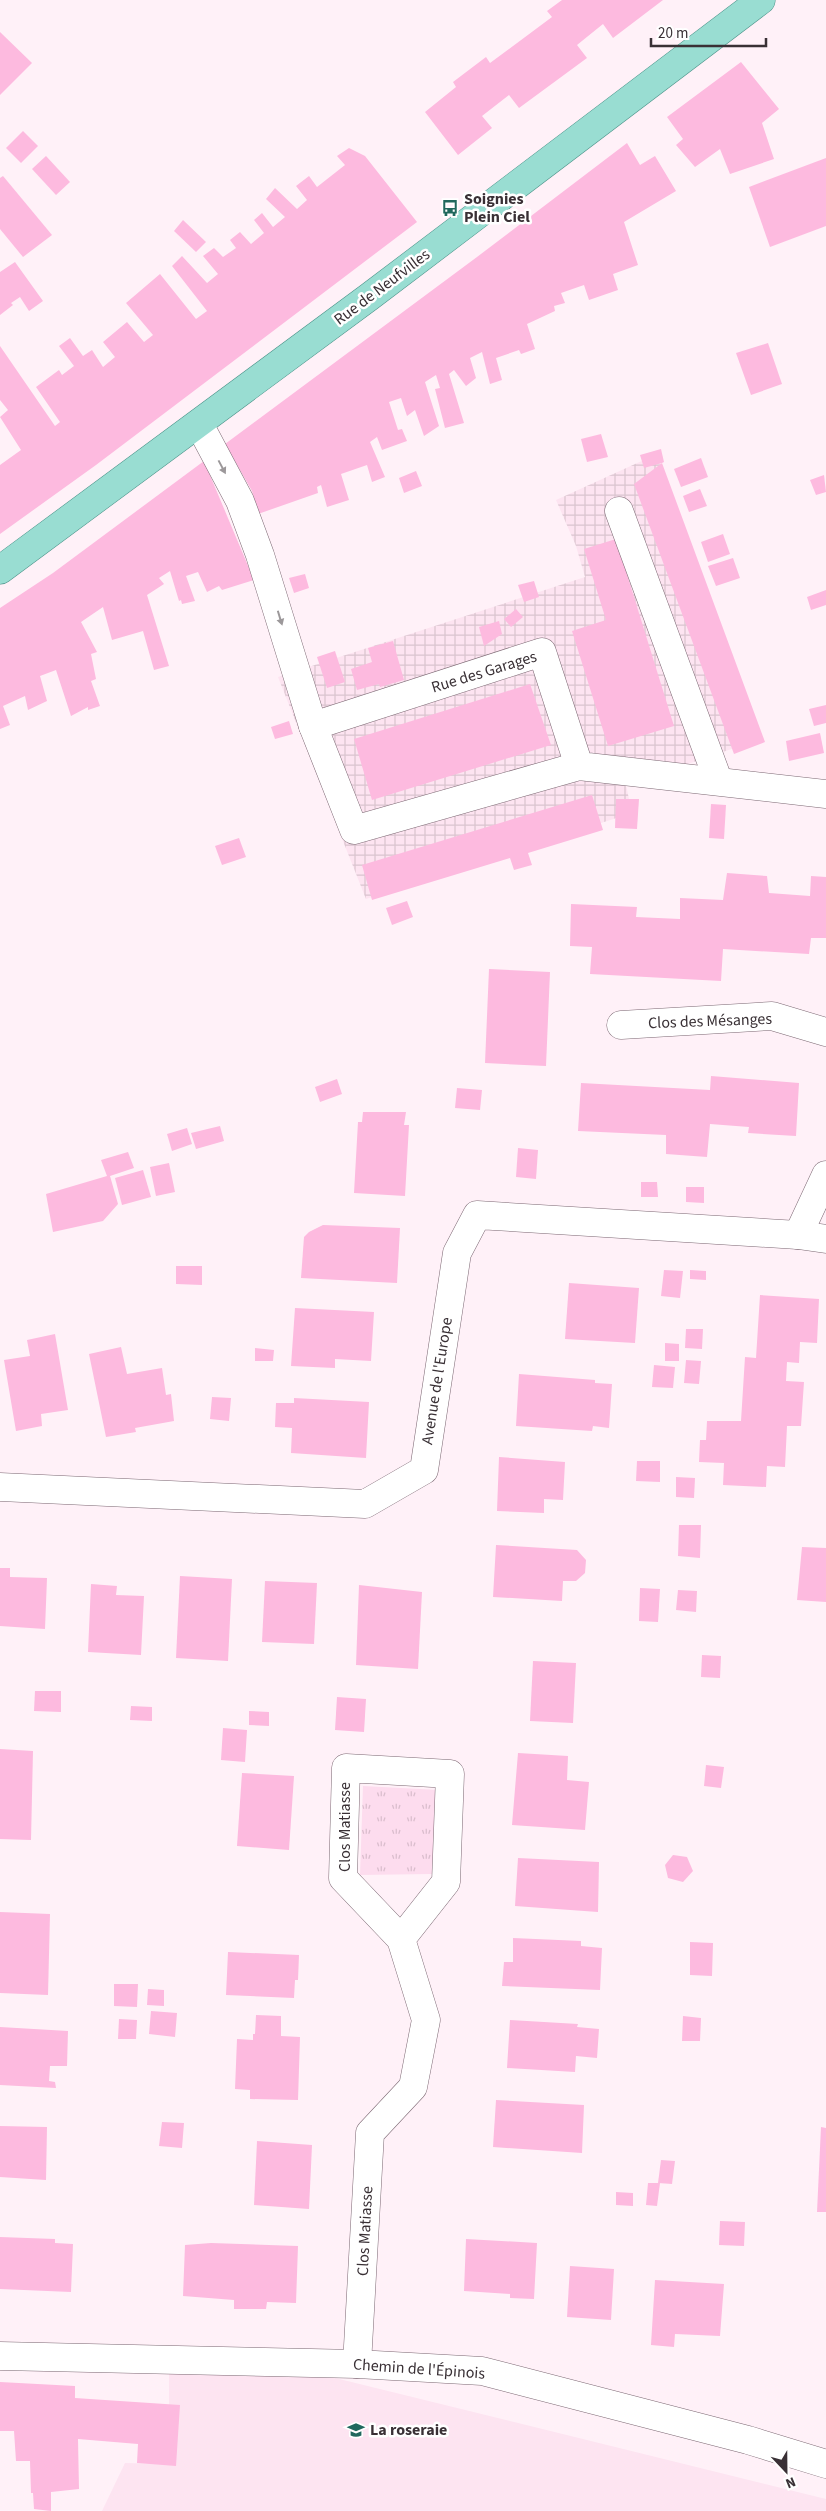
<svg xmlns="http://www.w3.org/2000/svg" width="826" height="2511" viewBox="0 0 826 2511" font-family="'Source Sans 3',sans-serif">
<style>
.built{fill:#fde4f1}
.industrial{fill:url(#industrial-grid)}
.grass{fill:url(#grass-tufts)}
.building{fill:#fdbadf}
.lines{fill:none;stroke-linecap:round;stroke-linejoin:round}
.minor-casing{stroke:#7c6873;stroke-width:29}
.major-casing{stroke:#4b9288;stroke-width:29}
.minor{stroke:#fff;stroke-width:28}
.major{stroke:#99ddd2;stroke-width:28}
.oneway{fill:#9c989a}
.labels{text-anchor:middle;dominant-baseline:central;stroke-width:5;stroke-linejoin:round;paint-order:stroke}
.poi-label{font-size:16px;font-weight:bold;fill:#393035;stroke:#fff;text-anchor:start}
.street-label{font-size:16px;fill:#393035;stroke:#fff}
</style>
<defs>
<pattern id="industrial-grid" width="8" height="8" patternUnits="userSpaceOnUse" patternTransform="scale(1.25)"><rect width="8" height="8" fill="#fde4f1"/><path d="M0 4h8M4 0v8" fill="none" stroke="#dac4cf"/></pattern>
<pattern id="grass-tufts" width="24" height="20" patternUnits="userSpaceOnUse" patternTransform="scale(1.25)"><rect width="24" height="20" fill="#fddcee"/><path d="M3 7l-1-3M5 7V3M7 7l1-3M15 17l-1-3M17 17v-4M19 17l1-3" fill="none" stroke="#dabdcd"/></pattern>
</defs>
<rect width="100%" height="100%" fill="#fff1f8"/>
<!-- built -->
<path class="built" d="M169,2368L327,2376L826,2499V2511H102L125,2463L169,2464Z"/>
<!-- industrial -->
<path class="industrial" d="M657,454L761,739L626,785L632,813L366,899L278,677L585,577L576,546L556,500Z"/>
<!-- grass -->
<path class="grass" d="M363,1786L439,1790L432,1874L360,1875Z"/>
<!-- building -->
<g class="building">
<path d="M562,0H663L613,38L603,24L577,45L587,58L519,108L509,95L482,116L492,128L458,155L425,112L456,87L453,82L486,57L490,63L552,17L547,11Z"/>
<path d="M0,32L32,63L0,95Z"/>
<path d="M741,62L779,109L762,123L774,159L730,174L720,149L695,167L676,145L683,139L667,117Z"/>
<path d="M23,131L38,146L21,163L6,148Z"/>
<path d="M627,143L640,165L655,156L676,191L624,222L638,265L613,274L618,290L589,300L584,285L561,293L565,303L554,306L555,311L527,324L535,349L521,354L519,350L496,358L502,380L490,384L482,352L470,358L476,378L466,386L454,370L449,374L464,423L445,428L435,389L440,388L436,375L425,382L439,426L424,436L415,410L407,416L401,398L389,402L398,430L402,429L407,441L382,450L377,437L370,442L385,477L372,482L367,465L341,474L349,500L327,507L321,485L317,487L318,493L258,514L252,491L225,444L477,257Z"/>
<path d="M349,148L365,156L417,222L96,465L0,534V465L21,450L0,417L8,410L0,400V346L55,426L60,422L36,387L59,370L62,375L74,366L59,346L70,338L83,356L92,350L103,367L115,357L103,342L127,322L144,342L153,335L126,303L160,274L196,319L207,311L172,266L182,256L207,283L218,274L203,256L214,248L223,257L236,248L230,240L240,232L251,244L264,233L254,220L262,213L273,227L285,217L266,199L275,188L297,209L307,200L296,186L309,176L317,187L345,165L337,156Z"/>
<path d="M46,156L70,182L56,195L32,169Z"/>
<path d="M826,158V226L770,247L749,187Z"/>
<path d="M3,176L52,235L23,257L0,229V178Z"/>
<path d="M183,220L206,242L196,252L174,231Z"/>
<path d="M15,262L43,301L29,311L20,297L11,303L13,305L0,315V272Z"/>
<path d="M768,343L782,384L751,395L736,353Z"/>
<path d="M601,434L608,457L587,462L581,439Z"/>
<path d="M661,449L664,462L662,463L765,742L734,754L634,484L662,463L644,468L640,455Z"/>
<path d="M701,458L708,477L681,487L674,469Z"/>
<path d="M204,461L254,580L222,590L219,586L207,592L198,572L186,576L195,601L182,604L181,600L179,601L170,571L159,578L164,584L147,595L169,666L154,670L143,631L112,640L103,607L81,622L97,652L91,654L96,679L91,681L100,706L88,710V707L71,716L56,670L40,676L47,701L28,710L25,696L3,706L10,725L0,729V608L53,573Z"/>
<path d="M416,471L422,486L404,493L399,478Z"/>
<path d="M824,475L826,492L816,495L810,480Z"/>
<path d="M700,489L707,506L689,512L683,496Z"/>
<path d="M723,534L730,554L708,562L701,542Z"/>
<path d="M616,539L674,726L608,746L572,631L606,620L584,549Z"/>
<path d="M733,558L740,578L716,586L708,566Z"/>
<path d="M305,574L309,588L294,593L289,578Z"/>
<path d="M534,581L539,597L524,602L518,585Z"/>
<path d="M826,590V605L811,610L807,597Z"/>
<path d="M516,609L523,617L511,627L504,619Z"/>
<path d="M499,621L502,634L484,646L479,627Z"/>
<path d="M393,641L404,680L380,687L379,684L357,690L351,669L372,662L368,648Z"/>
<path d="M335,651L345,682L327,688L317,657Z"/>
<path d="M530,684L551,745L372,800L354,739Z"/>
<path d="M826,705V723L814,726L809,709Z"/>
<path d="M289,721L293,734L275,739L271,727Z"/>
<path d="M820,733L824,753L789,761L786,741Z"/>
<path d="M592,795L603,830L528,853L532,865L514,870L510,858L372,900L362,865Z"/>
<path d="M616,799H639L637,829L615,828Z"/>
<path d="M711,804L726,805L724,839L709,838Z"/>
<path d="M239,838L246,857L222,865L215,846Z"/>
<path d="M727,873L767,876L769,893L810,896L811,876L826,877V938H811L809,954L723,949L721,981L590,974L592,947L570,946L571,904L637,907L636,917L680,919V898L723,900Z"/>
<path d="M407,901L413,917L392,925L386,908Z"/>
<path d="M489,969L550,972L546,1066L485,1063Z"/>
<path d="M711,1076L799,1083L796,1136L748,1133L749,1127L710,1124L707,1157L666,1154V1135L578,1131L581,1083L710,1090Z"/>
<path d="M337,1079L342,1094L320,1102L315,1087Z"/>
<path d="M457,1088L482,1090L480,1110L455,1108Z"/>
<path d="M363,1112H406L404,1125H409L405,1196L354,1193L358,1122H362Z"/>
<path d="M220,1126L224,1141L196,1149L191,1133Z"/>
<path d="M187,1128L192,1144L172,1151L167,1134Z"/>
<path d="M518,1148L538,1150L536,1179L516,1177Z"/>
<path d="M128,1152L134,1168L110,1176L118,1204L103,1221L53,1232L46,1194L107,1176L101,1160Z"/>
<path d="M169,1163L175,1192L156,1196L150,1167Z"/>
<path d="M143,1170L151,1197L122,1205L115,1178Z"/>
<path d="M641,1182H657L658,1197H641Z"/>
<path d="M686,1187H704V1203L686,1202Z"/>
<path d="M323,1225L400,1228L397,1283L301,1278L304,1237L309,1232Z"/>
<path d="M176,1266H202V1285L176,1284Z"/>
<path d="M664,1270L683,1271L680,1298L661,1296Z"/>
<path d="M690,1270L706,1271V1280L690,1279Z"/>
<path d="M569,1283L639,1288L635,1343L565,1339Z"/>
<path d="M760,1295L819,1299L817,1343L800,1342L799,1363L787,1362L786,1381L804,1382L801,1426H787L785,1467L767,1466L766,1487L723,1485L724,1463L699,1462L700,1440H706L707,1421H741L745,1357L756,1358Z"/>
<path d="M295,1308L374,1312L371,1361L335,1359V1368L291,1366Z"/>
<path d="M686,1329H703L702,1349L685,1348Z"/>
<path d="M55,1334L68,1410L41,1414L42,1426L16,1431L4,1360L30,1356L27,1340Z"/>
<path d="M665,1343L679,1344V1361H665Z"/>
<path d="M121,1347L127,1374L162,1368L166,1395L171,1394L174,1421L135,1428L136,1432L106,1437L89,1354Z"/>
<path d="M255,1348L274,1350L273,1361H255Z"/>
<path d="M686,1360L701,1361L699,1384L684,1383Z"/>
<path d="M654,1365L675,1367L673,1388L652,1387Z"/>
<path d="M519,1374L595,1380V1383L612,1384L609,1428L593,1426L592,1431L516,1426Z"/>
<path d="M212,1397L231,1398L229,1421L210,1419Z"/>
<path d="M294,1398L369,1402L366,1458L291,1453L292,1428L275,1427L276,1403H294Z"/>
<path d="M499,1457L565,1462L563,1500L544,1499V1513L497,1511Z"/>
<path d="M637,1461H660V1482L636,1481Z"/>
<path d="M676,1477L695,1478L694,1498L676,1497Z"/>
<path d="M679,1525H701L700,1558L678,1556Z"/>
<path d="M496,1545L577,1550L586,1560L585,1573L576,1581H563L562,1601L493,1597Z"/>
<path d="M802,1547L826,1548V1602L797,1600Z"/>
<path d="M0,1568H10V1577L47,1578L45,1629L0,1626Z"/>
<path d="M180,1576L232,1579L228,1661L176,1658Z"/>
<path d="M265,1581L317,1583L314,1644L262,1642Z"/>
<path d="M91,1584L117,1586L116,1595L144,1596L141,1655L88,1652Z"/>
<path d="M359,1585L422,1592L418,1669L356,1665Z"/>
<path d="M640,1588L660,1589L658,1622L639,1621Z"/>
<path d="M678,1590L697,1591L696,1612L676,1610Z"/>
<path d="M702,1655L721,1656L720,1678L701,1677Z"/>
<path d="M533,1661L576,1663L573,1723L530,1721Z"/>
<path d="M35,1691H61V1712L34,1711Z"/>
<path d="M337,1697L366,1699L364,1732L335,1730Z"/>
<path d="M131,1706L152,1707V1721L130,1720Z"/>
<path d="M249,1711L269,1712V1726L249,1725Z"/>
<path d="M223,1728L247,1730L245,1762L221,1760Z"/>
<path d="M0,1749L33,1751L31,1840L0,1839Z"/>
<path d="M518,1753L568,1756L567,1780L589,1782L585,1830L512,1825Z"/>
<path d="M706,1765L724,1767L721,1788L704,1786Z"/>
<path d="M242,1773L294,1776L289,1850L237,1846Z"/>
<path d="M673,1855L687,1857L693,1871L683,1882L668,1878L665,1865Z"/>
<path d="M518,1858L599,1862L598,1912L515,1906Z"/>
<path d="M0,1912L50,1914L48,1995L0,1993Z"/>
<path d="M513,1938L581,1941V1946L602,1948L600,1990L502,1986L504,1962H513Z"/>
<path d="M690,1942L713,1943L712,1976L690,1975Z"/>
<path d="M228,1952L299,1955L298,1980H295L294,1998L226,1995Z"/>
<path d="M114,1984H138L137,2007L114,2006Z"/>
<path d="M148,1989L164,1990V2006L147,2005Z"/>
<path d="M151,2011L177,2013L175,2037L149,2034Z"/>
<path d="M256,2015L281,2016V2036L300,2037L298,2100L250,2099V2090L235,2089L237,2039L253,2040V2034H255Z"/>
<path d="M683,2016L701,2018L700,2041H682Z"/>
<path d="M119,2019L137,2020L136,2039H118Z"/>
<path d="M510,2020L578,2024L577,2027L599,2029L597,2058L576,2056L575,2072L507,2068Z"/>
<path d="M0,2027L68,2031L67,2066H50L49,2081L55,2082L56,2088L0,2085Z"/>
<path d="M496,2100L584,2105L582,2153L493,2147Z"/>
<path d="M162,2122L184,2123L182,2148L159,2146Z"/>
<path d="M0,2126L47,2127L46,2180L0,2177Z"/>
<path d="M821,2127L826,2128V2212H817Z"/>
<path d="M257,2141L312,2145L309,2209L254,2205Z"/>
<path d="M661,2160L675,2161L672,2184L658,2183Z"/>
<path d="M648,2183H660L657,2206L646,2205Z"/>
<path d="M616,2192L633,2193V2206L616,2205Z"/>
<path d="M720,2221L745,2222L744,2246L719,2245Z"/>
<path d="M0,2237L55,2239V2243L73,2244L71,2292L0,2289Z"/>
<path d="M466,2239L537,2243L534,2299L510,2298V2294L464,2291Z"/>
<path d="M211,2243L298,2246L296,2303L267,2302L266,2309H234V2300L183,2296L185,2245Z"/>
<path d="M570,2266L614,2269L611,2320L567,2317Z"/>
<path d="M655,2280L724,2284L720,2336L675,2334L674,2347L651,2345Z"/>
<path d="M0,2382L75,2386V2398L180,2405L176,2466L137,2463L138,2444L78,2439L79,2489L51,2492V2511L34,2509L33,2493H31L30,2461H16L14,2431H0Z"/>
</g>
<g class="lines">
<!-- minor casing -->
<g class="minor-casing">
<g id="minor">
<path d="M199,424L240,501L260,555L313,726"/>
<path d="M619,511L718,780"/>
<path d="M579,766L354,830L313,726L542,652L579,766L826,794"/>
<path d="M621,1025L772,1016L826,1032"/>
<path d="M798,1235L826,1175"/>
<path d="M0,1487L365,1504L424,1470L457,1253L477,1215L798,1235L826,1239"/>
<path d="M0,2356L357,2364L482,2371L748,2440L826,2464"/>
<path d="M357,2364L370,2133L413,2087L426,2020L401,1939L446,1882L450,1774L346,1768L343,1878L401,1939"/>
</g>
</g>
<!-- major casing -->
<g class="major-casing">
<path id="major" d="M0,570L369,297L761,0"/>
</g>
<!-- minor -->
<use href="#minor" class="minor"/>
<!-- major -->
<use href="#major" class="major"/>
</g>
<!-- one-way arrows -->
<defs><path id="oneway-solid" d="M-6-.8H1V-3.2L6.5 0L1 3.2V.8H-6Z" transform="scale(1.25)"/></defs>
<g class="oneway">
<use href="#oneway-solid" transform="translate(222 467) rotate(62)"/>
<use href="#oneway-solid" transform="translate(280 618) rotate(73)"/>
</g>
<!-- icons -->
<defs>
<g id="bus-bare" transform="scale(1.35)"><path d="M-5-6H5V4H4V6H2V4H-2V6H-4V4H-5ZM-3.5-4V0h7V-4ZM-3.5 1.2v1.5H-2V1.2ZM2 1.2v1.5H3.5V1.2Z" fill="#20685d" stroke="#fff" stroke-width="2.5" paint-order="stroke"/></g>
<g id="school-bare" transform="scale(1.35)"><path d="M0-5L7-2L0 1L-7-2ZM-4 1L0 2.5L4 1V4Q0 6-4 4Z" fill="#20685d" stroke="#fff" stroke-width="2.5" paint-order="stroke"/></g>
</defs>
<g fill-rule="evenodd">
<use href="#bus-bare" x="450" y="208"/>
<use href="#school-bare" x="356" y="2430"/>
</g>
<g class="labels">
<!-- poi labels -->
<g class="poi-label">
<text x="464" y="199">Soignies<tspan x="464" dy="18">Plein Ciel</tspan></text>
<text x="370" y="2430">La roseraie</text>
</g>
<!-- street labels -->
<g class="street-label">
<text transform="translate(382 287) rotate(-37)">Rue de Neufvilles</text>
<text transform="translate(484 672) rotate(-17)">Rue des Garages</text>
<text transform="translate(710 1021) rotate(-2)">Clos des Mésanges</text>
<text transform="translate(437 1381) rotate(-81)">Avenue de l'Europe</text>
<text transform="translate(345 1827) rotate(-90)">Clos Matiasse</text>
<text transform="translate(365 2231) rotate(-87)">Clos Matiasse</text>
<text transform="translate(419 2369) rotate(4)">Chemin de l'Épinois</text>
</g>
</g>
<!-- north arrow -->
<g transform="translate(786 2471) rotate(158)" stroke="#ffffff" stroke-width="4" paint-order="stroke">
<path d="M0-4L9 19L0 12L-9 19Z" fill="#393035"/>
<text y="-8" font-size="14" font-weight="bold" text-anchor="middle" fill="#393035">N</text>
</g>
<!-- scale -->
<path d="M651 38v8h115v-8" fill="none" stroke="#393035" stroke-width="2.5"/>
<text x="658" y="38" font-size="15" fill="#393035" stroke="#ffffff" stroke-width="4" paint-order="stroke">20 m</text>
</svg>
